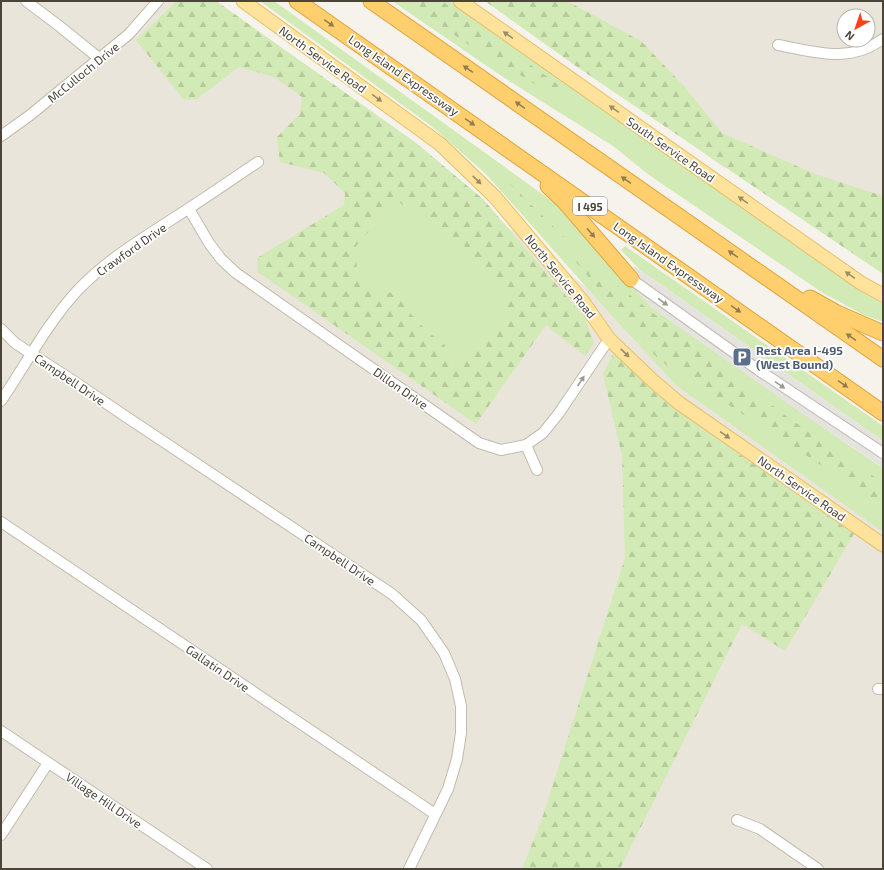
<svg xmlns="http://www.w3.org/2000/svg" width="884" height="870" viewBox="0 0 884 870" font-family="'Exo 2',sans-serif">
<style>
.residential{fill:#eae5da;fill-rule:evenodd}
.grass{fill:#d2eab5}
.forest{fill:url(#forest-firs);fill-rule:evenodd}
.parking{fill:#e5e3e0}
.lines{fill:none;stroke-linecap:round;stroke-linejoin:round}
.minor-casing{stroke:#c2bbae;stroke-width:12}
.major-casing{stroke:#e6c16a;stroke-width:15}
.highway-casing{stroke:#e0a43c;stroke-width:17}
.minor{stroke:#fff;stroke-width:10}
.major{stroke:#ffe39c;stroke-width:13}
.highway{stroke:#ffcf6e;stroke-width:15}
.oneway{fill:#937c4e}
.oneway2{fill:#9c8c66}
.oneway3{fill:#9c9892}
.labels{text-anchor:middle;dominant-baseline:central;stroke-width:3.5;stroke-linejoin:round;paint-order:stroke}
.shield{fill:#fff;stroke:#817c74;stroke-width:1}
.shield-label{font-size:11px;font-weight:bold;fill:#4b4439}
.street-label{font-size:12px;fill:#4b4439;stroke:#fff}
.service-label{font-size:12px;font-weight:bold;fill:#4e5e75;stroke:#fff;text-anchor:start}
</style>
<defs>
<pattern id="forest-firs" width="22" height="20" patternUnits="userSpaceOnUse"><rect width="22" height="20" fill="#d2eab5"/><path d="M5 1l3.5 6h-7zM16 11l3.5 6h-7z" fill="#b6ca9c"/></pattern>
</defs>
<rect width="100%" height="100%" fill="#f6f3ec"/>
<!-- residential -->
<g class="residential">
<path d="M1,1H213L883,515V869H1Z"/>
<path d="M498,1H883V216L723,167ZM844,16H868V40H844Z"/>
</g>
<!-- grass -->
<g class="grass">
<path d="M260,1H274L545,196L577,222L652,308L853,448L883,468V532L677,386L603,306L486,174L430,125Z"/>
<path d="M392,1H449L818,259L878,300L883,303V322L864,315L823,293L649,175L613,146L503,77Z"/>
<path d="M400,203L463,245L507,288V321L460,365L451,361L444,344L427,331L408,311L406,305L395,294L375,289L357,274L355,246L373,227L382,210Z"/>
<path d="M625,246L883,426V441L640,270L621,250Z"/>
</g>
<!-- forest -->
<g class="forest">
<path d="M177,1H216L415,142L483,199L585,318L594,343L585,356L546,325L476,424L258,272L257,258L344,205L345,193L324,173L280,162L277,137L300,114L302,97L274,77L239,67L197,99L184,100L136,40ZM400,203L463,245L506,288L507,321L460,365L451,361L444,344L427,331L408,311L406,305L395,294L375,289L357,274L356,246L373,227L382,210Z"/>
<path d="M406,1H442L564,89L556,91L541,88L512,70L486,57Z"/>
<path d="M485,1H567L641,41L683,85L722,133L815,174L883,196V274L580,69Z"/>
<path d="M509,183L600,272L785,415L852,463L883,482V505L659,360Z"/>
<path d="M614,352L673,408L854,534L785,651L742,624L620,869H522L542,819L625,558L622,456L603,374Z"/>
</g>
<!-- parking -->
<path class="parking" d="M634,266L883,441V468L800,412L652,308L629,281Z"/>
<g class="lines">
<!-- minor casing -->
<g class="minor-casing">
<g id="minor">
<path d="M26,1L58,25L100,59"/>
<path d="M778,45C816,52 848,64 883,39"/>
<path d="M1,136L29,116L129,34L158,1"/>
<path d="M189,209L209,243L221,259L236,273L479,443L501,450L526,445L543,433L559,413L609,339"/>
<path d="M631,279L757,369L883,453"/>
<path d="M1,329L15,343L75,382L122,414L392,594L421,620L444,653L455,679L461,706V733L457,759L448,789L409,869"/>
<path d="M1,401C26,364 47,324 77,291C106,260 142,239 177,216C204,199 231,180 258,162"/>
<path d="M526,445L537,470"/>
<path d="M1,522L435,814"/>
<path d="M878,689H883"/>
<path d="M1,731L207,869"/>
<path d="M737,820L760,829L818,869"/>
<path d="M1,835L48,763"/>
</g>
</g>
<!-- major casing -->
<g class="major-casing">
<g id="major">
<path d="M243,1L440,144L495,197L584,303L609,339L652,380L679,403L883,545"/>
<path d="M460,1L861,283L883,295"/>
</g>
</g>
<!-- highway casing -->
<g class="highway-casing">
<g id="highway">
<path d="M297,1L883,413"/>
<path d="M371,1L883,359"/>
<path d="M548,186L564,201L631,279"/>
<path d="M810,298L837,313L883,333"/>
</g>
</g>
<!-- minor -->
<use href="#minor" class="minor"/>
<!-- major -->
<use href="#major" class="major"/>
<!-- highway -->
<use href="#highway" class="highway"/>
</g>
<!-- one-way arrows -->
<defs><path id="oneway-solid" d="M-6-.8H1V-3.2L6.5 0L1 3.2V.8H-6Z"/></defs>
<g class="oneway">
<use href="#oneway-solid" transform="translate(329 23) rotate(35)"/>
<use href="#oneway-solid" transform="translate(468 69) rotate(-145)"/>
<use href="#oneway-solid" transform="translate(520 105) rotate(-145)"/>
<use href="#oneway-solid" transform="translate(470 122) rotate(35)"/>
<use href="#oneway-solid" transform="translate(626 180) rotate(-145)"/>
<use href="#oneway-solid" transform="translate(591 233) rotate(49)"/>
<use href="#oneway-solid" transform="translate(733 254) rotate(-145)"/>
<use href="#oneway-solid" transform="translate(736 309) rotate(35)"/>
<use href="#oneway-solid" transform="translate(851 337) rotate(-145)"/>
<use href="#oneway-solid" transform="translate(843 384) rotate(35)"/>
</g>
<g class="oneway2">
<use href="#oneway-solid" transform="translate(508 35) rotate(-145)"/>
<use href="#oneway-solid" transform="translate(377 98) rotate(36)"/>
<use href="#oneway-solid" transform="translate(614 109) rotate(-145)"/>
<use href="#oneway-solid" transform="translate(477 180) rotate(44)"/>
<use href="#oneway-solid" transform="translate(743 200) rotate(-145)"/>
<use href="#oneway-solid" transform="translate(850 275) rotate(-145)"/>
<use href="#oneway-solid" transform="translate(625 353) rotate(44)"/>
<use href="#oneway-solid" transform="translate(725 435) rotate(35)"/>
</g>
<g class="oneway3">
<use href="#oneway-solid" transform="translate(663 302) rotate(36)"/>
<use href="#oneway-solid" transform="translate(581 381) rotate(-56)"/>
<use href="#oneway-solid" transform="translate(780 385) rotate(34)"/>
</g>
<!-- icons -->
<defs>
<g id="parking-square" transform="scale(1)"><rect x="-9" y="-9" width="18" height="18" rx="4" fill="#5c6f8a" stroke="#fff"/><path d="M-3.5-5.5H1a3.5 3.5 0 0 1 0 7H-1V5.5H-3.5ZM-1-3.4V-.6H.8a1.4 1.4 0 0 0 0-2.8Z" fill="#fff"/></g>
</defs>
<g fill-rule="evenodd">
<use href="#parking-square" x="742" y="357"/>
</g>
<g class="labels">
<!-- shield labels -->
<rect class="shield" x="573" y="197" width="34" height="18" rx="3"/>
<g class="shield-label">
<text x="590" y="206">I 495</text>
</g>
<!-- street labels -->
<g class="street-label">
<text transform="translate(323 59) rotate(36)">North Service Road</text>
<text transform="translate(83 72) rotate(-39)">McCulloch Drive</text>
<text transform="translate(404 75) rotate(35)">Long Island Expressway</text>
<text transform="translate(671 149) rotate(35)">South Service Road</text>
<text transform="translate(131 249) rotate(-35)">Crawford Drive</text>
<text transform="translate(669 262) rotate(35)">Long Island Expressway</text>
<text transform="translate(561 276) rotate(51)">North Service Road</text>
<text transform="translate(70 379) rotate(34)">Campbell Drive</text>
<text transform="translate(401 388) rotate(35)">Dillon Drive</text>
<text transform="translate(802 488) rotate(35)">North Service Road</text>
<text transform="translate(340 559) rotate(34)">Campbell Drive</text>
<text transform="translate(218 668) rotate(34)">Gallatin Drive</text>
<text transform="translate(104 800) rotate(34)">Village Hill Drive</text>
</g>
<!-- service labels -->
<g class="service-label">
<text x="756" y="350">Rest Area I-495<tspan x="756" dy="14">(West Bound)</tspan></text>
</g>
</g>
<!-- border -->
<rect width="884" height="870" fill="none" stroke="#4b4439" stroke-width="4"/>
<!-- north arrow -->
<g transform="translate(856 28) rotate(220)"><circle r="19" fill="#ffffff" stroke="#b7b4b0"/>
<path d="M0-3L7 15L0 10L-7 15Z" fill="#fc3f1d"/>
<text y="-6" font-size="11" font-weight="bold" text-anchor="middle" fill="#4b4439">N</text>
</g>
</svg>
